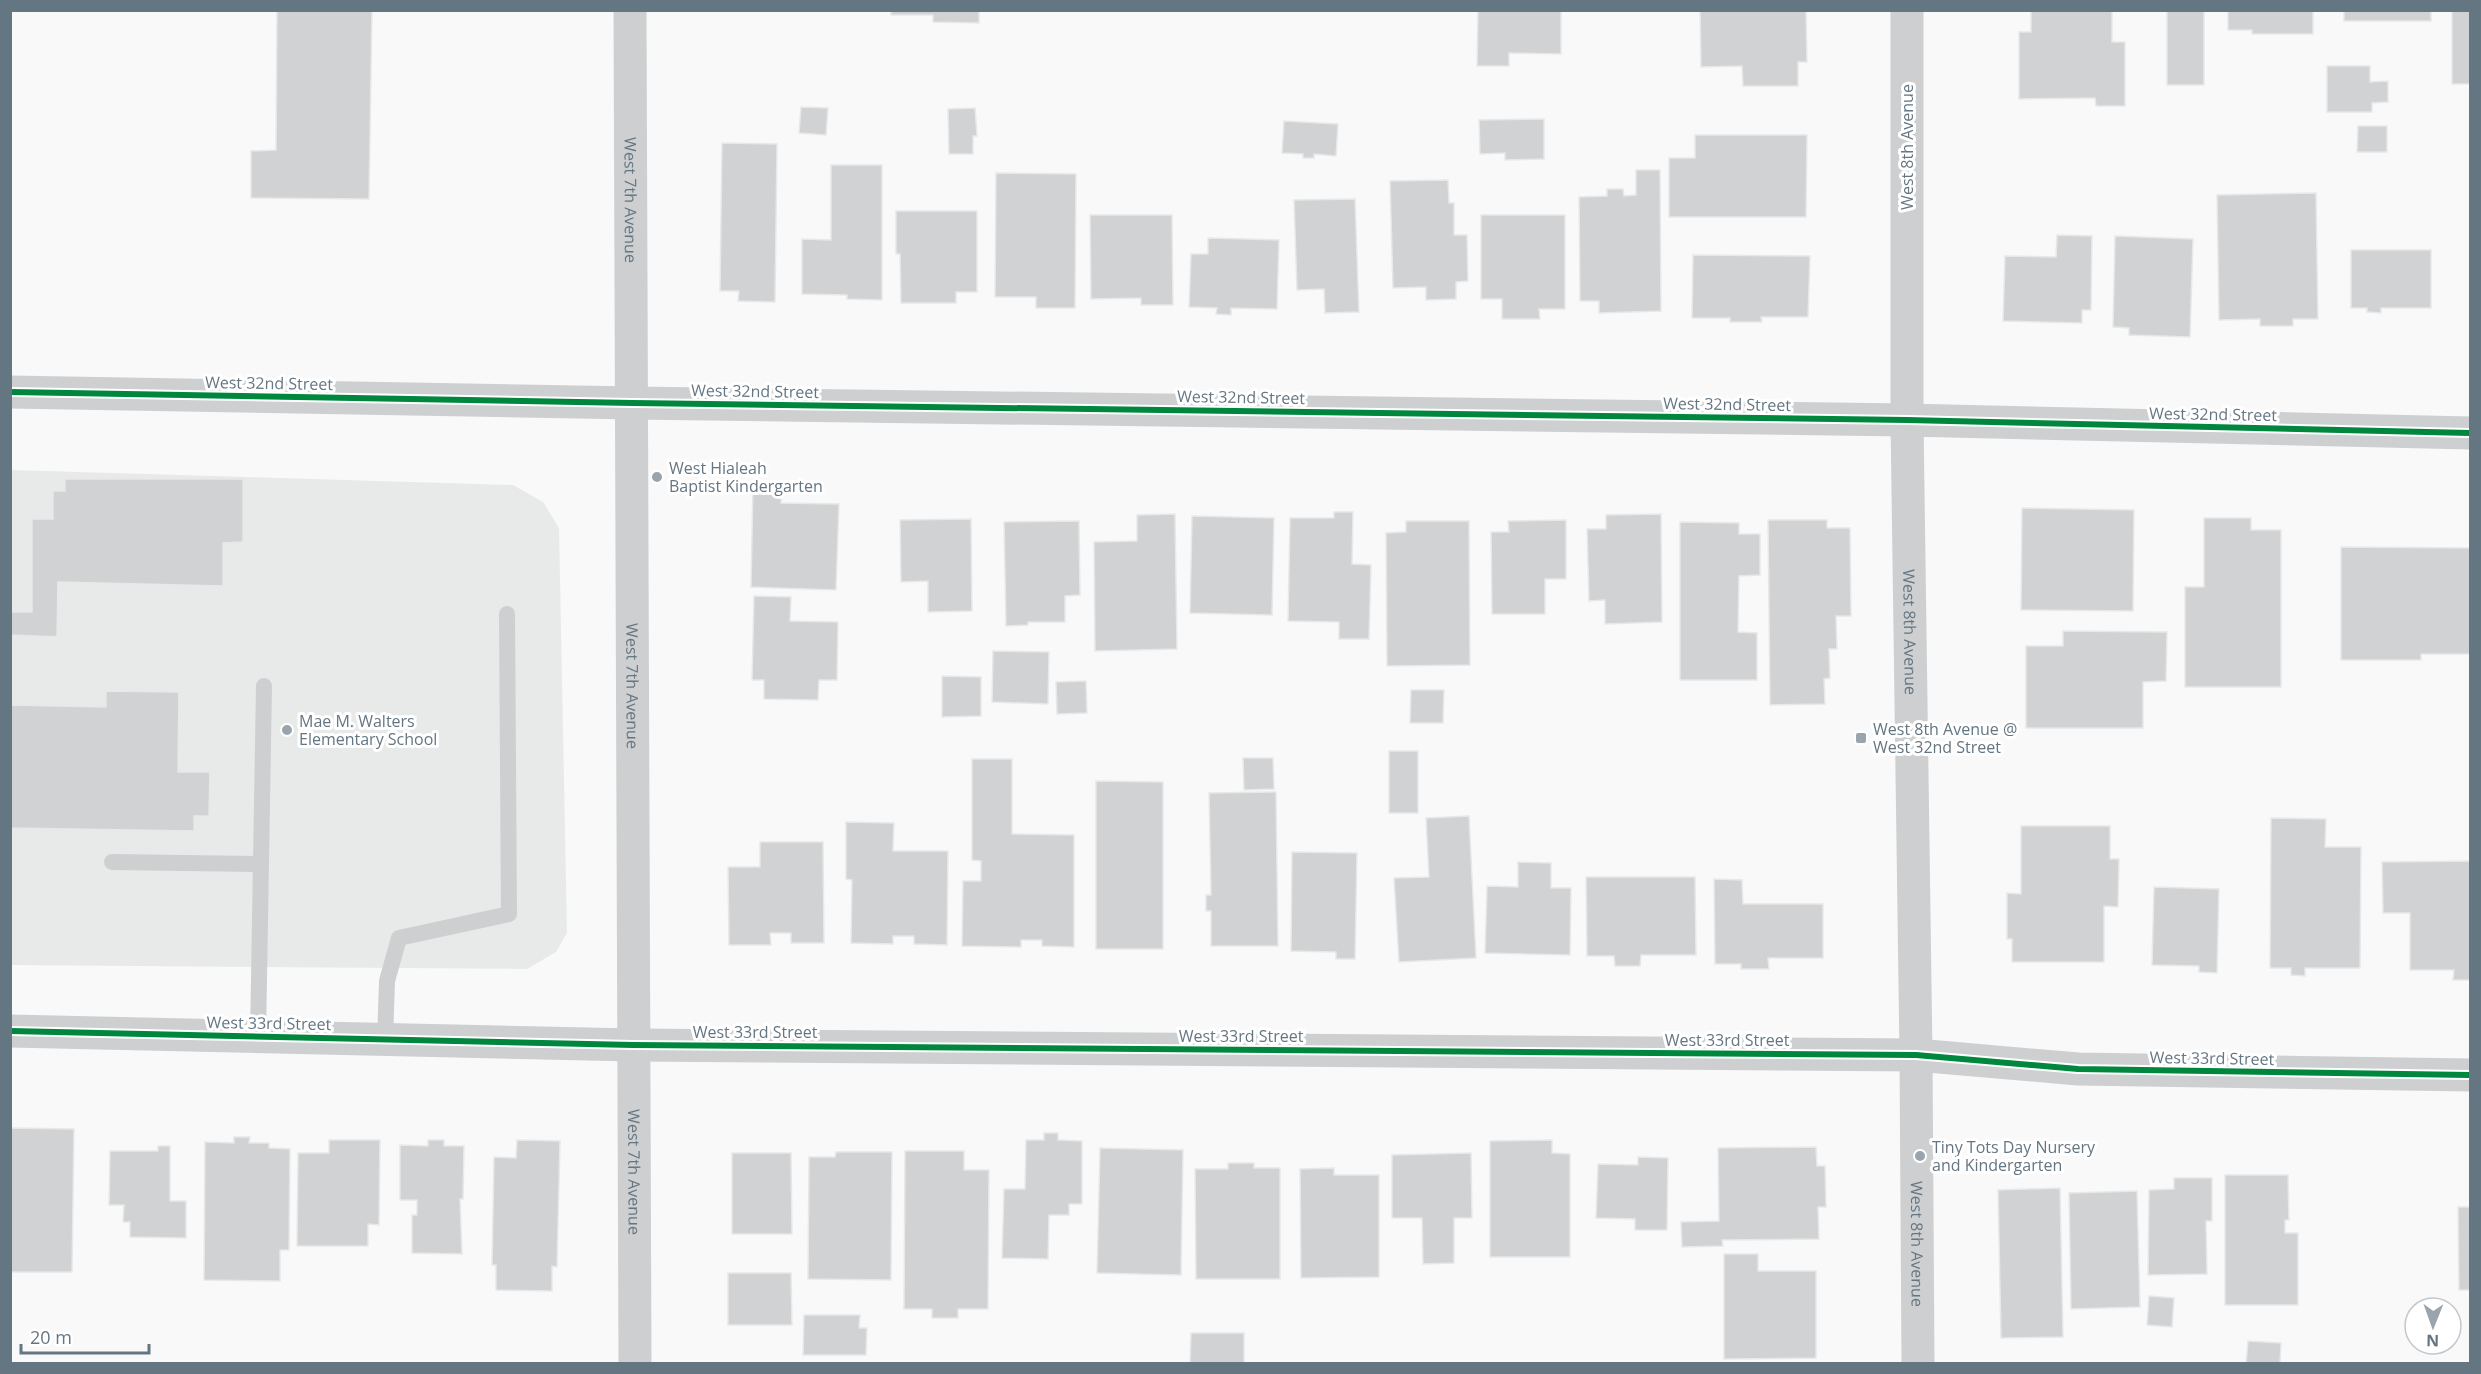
<svg xmlns="http://www.w3.org/2000/svg" width="2481" height="1374" viewBox="0 0 2481 1374" font-family="'Open Sans',sans-serif">
<style>
.built{fill:#e8e9e9}
.building{fill:#d0d2d3;stroke:#e8e8e8;stroke-width:1.5}
.lines{fill:none;stroke-linecap:round;stroke-linejoin:round}
.service{stroke:#cecfd0;stroke-width:16}
.minor{stroke:#cecfd0;stroke-width:33}
.tertiary{stroke:#cecfd0;stroke-width:33}
.cycleway-casing{stroke:#fff;stroke-width:10}
.cycleway{stroke:#00873e;stroke-width:6}
.poi-dot{fill:#99a4ac;stroke:#fff;stroke-width:2}
.labels{text-anchor:middle;dominant-baseline:central;stroke-width:6;stroke-linejoin:round;paint-order:stroke}
.street-label{font-size:16px;fill:#657683;stroke:#fff}
.poi-label{font-size:16px;fill:#657683;stroke:#fff;text-anchor:start}
</style>
<rect width="100%" height="100%" fill="#f9f9f9"/>
<!-- built -->
<path class="built" d="M11,470L513,485L543,502L559,528L567,933L556,952L527,969L11,965Z"/>
<!-- building -->
<g class="building">
<path d="M277,10H372L369,199L251,198V151L276,150Z"/>
<path d="M891,10H979V23L933,22V15H891Z"/>
<path d="M1478,10H1561V54L1509,53V66H1477Z"/>
<path d="M1700,10H1806L1807,62H1798V86H1743L1742,66L1701,67Z"/>
<path d="M2031,10H2112V42H2125V106H2096L2095,98L2019,99V32H2031Z"/>
<rect x="2167" y="10" width="37" height="75"/>
<path d="M2313,10V34H2252V30H2228V11L2217,10Z"/>
<rect x="2344" y="10" width="87" height="11"/>
<rect x="2452" y="10" width="18" height="74"/>
<path d="M2327,66H2370V82L2388,81V102L2372,103V112H2327Z"/>
<path d="M801,107L828,108L826,135L799,133Z"/>
<path d="M975,108L977,136H973V154H949L948,109Z"/>
<path d="M1544,119V159L1505,160V153L1480,154L1479,120Z"/>
<path d="M1284,121L1338,124L1336,156L1314,154V158H1303V154L1282,153Z"/>
<path d="M2358,126H2387V152H2357Z"/>
<path d="M1695,135H1807L1806,217H1669V158H1695Z"/>
<path d="M722,143L777,144L775,302L738,301L739,291H720Z"/>
<path d="M831,165H882V300L847,299V295L802,294V239L831,240Z"/>
<path d="M1636,170H1660L1661,311L1599,313V301H1580L1579,197L1607,196V189H1623L1624,196L1636,195Z"/>
<path d="M996,173L1076,174L1075,308H1036V297H995Z"/>
<path d="M1448,180L1449,203H1454V235H1467L1468,281L1456,282V299L1426,300V287L1393,288L1390,181Z"/>
<path d="M2316,193L2318,319H2293V326H2260V319L2219,320L2217,195Z"/>
<path d="M1355,199L1359,312L1325,313L1324,289L1297,290L1294,200Z"/>
<path d="M896,211H977V292H956V303H901L900,254H896Z"/>
<path d="M1090,215H1172L1173,305H1141V298L1091,299Z"/>
<path d="M1481,215H1565V309H1539L1540,319H1502V299H1481Z"/>
<path d="M2057,235L2092,236L2091,310H2082V323L2003,321L2005,256L2056,257Z"/>
<path d="M2115,236L2193,239L2190,337L2129,335V328L2113,327Z"/>
<path d="M1208,238L1279,240L1277,309L1231,308V315L1216,314L1217,308L1189,307L1191,254H1208Z"/>
<path d="M2351,250H2431V308H2381V313L2367,312V308H2351Z"/>
<path d="M1693,255L1810,256L1808,317H1761L1762,322H1730V318H1692Z"/>
<path d="M65,479H243V542L223,543V586L58,582L57,637L10,635V612H32V519H53V491H65Z"/>
<path d="M753,483H782L781,503L839,504L836,590L751,587Z"/>
<path d="M2022,508L2134,510L2133,611L2021,610Z"/>
<path d="M1334,512H1353L1352,564L1371,565L1369,639H1339V622L1288,621L1290,518H1334Z"/>
<path d="M1175,514L1177,649L1095,651L1094,542L1137,541V515Z"/>
<path d="M1661,514L1662,622L1605,624V600L1589,601L1587,529H1606V515Z"/>
<path d="M1192,516L1274,518L1272,615L1190,613Z"/>
<path d="M2204,518H2251V530H2281V687H2185V587H2204Z"/>
<path d="M971,519L972,611L928,612V581L901,582L900,520Z"/>
<path d="M1566,520V579H1545V614H1492L1491,532H1509L1508,521Z"/>
<path d="M1768,520H1827V528H1850L1851,616H1836L1837,649H1829L1830,678L1824,679L1825,704L1770,705Z"/>
<path d="M1079,521L1080,595L1065,596V622H1028V625L1006,626L1004,522Z"/>
<path d="M1406,521H1469L1470,665L1387,666L1386,533L1406,532Z"/>
<path d="M1680,522L1739,523V534H1760V575L1739,576L1738,632L1757,633V680H1680Z"/>
<path d="M2341,547L2470,548V654H2421V660H2341Z"/>
<path d="M754,596L791,597L790,621L838,622L837,680H819L818,700L764,699V680H752Z"/>
<path d="M2063,631L2167,632L2166,681L2143,682V728H2026V646H2063Z"/>
<path d="M993,651L1049,652L1048,704L992,702Z"/>
<path d="M942,676L981,677V716L942,717Z"/>
<path d="M1086,681L1087,713L1057,714L1056,682Z"/>
<path d="M1411,690H1444L1443,723H1410Z"/>
<path d="M106,691L179,692L178,772H210L209,816H194V831L10,828V705L106,707Z"/>
<rect x="1389" y="751" width="29" height="62"/>
<path d="M1243,758H1273L1274,789L1244,790Z"/>
<path d="M972,759H1012V834L1074,835V947L1042,946V940H1021V947L962,946L963,881H981V861L972,860Z"/>
<path d="M1096,781L1163,782V949H1096Z"/>
<path d="M1276,792L1278,946H1211V911H1206V895H1211L1209,793Z"/>
<path d="M1469,816L1476,958L1399,962L1394,878L1429,877L1426,818Z"/>
<path d="M2271,818L2326,819L2325,847H2361L2360,968H2305V976L2291,975V968H2270Z"/>
<path d="M846,822L894,823L893,851H948L947,945L914,944V936H893V944L851,943L852,880L846,879Z"/>
<path d="M2021,826H2110V859H2119L2118,907L2104,906V962H2012V939H2007V893L2021,894Z"/>
<path d="M760,842H823L824,943H791V933H770L771,945H729L728,867H760Z"/>
<path d="M1292,852L1357,853L1355,959H1336V952L1291,951Z"/>
<path d="M2470,861V980H2453L2454,970H2410V913H2383L2382,862Z"/>
<path d="M1518,862L1551,863V888H1571L1570,955L1485,953L1487,886L1518,887Z"/>
<path d="M1586,877H1695L1696,955H1641L1640,966H1615L1614,956H1587Z"/>
<path d="M1714,879L1742,880L1743,904H1823V958H1768L1769,969H1741V964H1715Z"/>
<path d="M2154,887L2219,889L2217,973L2199,972V966L2152,965Z"/>
<path d="M10,1128L74,1129L72,1272H10Z"/>
<path d="M1044,1133H1058V1140L1082,1141V1204H1069V1215H1049L1048,1259L1002,1258L1004,1189H1025L1026,1140H1044Z"/>
<path d="M234,1137H250L249,1143H269V1148L290,1149L289,1250H280V1281L204,1280L205,1142L234,1143Z"/>
<path d="M329,1140H380L379,1225L368,1224V1246H297L298,1153H329Z"/>
<path d="M428,1140H444V1146H464L463,1199H460L462,1254L412,1253V1215H417V1200H400V1145L428,1146Z"/>
<path d="M517,1140L560,1141L557,1267L552,1266V1291L496,1290V1265H492L494,1157L516,1158Z"/>
<path d="M1552,1140V1153L1570,1154V1257H1490V1141Z"/>
<path d="M158,1146H170V1201H186V1238L130,1237V1222H123L124,1205H109L110,1151H158Z"/>
<path d="M1816,1147L1817,1166H1825L1826,1207H1818L1819,1239L1722,1240L1723,1246L1682,1247L1681,1222L1719,1221L1718,1148Z"/>
<path d="M1100,1148L1183,1150L1181,1275L1097,1273Z"/>
<path d="M905,1151H964V1170H989L988,1309H958V1318H932V1309H904Z"/>
<path d="M836,1152H892L891,1280L808,1279L809,1157H835Z"/>
<path d="M732,1153H791L792,1234H732Z"/>
<path d="M1471,1153L1472,1218H1454V1263L1423,1264L1422,1218H1392V1155Z"/>
<path d="M1638,1157L1668,1158L1667,1230H1635V1219L1596,1218L1598,1164L1638,1165Z"/>
<path d="M1228,1163H1254V1168H1280V1279H1196L1195,1169H1228Z"/>
<path d="M1334,1168V1175H1379V1277L1301,1278L1300,1169Z"/>
<path d="M2225,1175H2288L2289,1220H2285V1233H2298V1305H2225Z"/>
<path d="M2174,1178H2212V1221H2206L2207,1274L2148,1275L2149,1190L2174,1189Z"/>
<path d="M2060,1188L2063,1337L2001,1338L1998,1190Z"/>
<path d="M2137,1191L2140,1307L2071,1309L2069,1193Z"/>
<path d="M2458,1207H2470V1290H2459Z"/>
<path d="M1724,1254H1758V1271H1816V1358L1724,1359Z"/>
<path d="M728,1273H791L792,1325H728Z"/>
<path d="M2149,1296L2174,1298L2172,1327L2147,1325Z"/>
<path d="M804,1315H860L859,1328H867L866,1355H803Z"/>
<path d="M1191,1333H1244V1364H1190Z"/>
<path d="M2248,1341L2281,1343L2280,1364H2246Z"/>
</g>
<g class="lines">
<!-- service -->
<g class="service">
<path d="M112,862L261,864"/>
<path d="M258,1037L264,686"/>
<path d="M385,1040L387,981L399,938L509,914L507,614"/>
</g>
<!-- minor -->
<g class="minor">
<path id="s1" d="M630,10L635,1364"/>
<path d="M10,392L633,403L1907,420L2470,433"/>
<path d="M10,1031L633,1045L1916,1055L2078,1069L2470,1075"/>
</g>
<!-- tertiary -->
<path class="tertiary" id="s2" d="M1907,10V420L1916,1055L1918,1364"/>
<!-- cycleway casing -->
<g class="cycleway-casing">
<g id="cycleway">
<path d="M10,392L633,403L1907,420L2470,433"/>
<path d="M10,1031L633,1045L1916,1055L2078,1069L2470,1075"/>
</g>
</g>
<!-- cycleway -->
<use href="#cycleway" class="cycleway"/>
</g>
<!-- markers -->
<g class="poi-dot">
<circle cx="657" cy="477" r="6"/>
<circle cx="287" cy="730" r="6"/>
<rect x="1855" y="732" width="12" height="12" rx="3"/>
<circle cx="1920" cy="1156" r="6"/>
</g>
<g class="labels">
<!-- street labels -->
<g class="street-label">
<text transform="translate(1907 147) rotate(-90)">West 8th Avenue</text>
<text stroke="none"><textPath href="#s1" startOffset="190">West 7th Avenue</textPath></text>
<text transform="translate(269 383) rotate(1)">West 32nd Street</text>
<text transform="translate(755 391) rotate(1)">West 32nd Street</text>
<text transform="translate(1241 397) rotate(1)">West 32nd Street</text>
<text transform="translate(1727 404) rotate(1)">West 32nd Street</text>
<text transform="translate(2213 414) rotate(1)">West 32nd Street</text>
<text stroke="none"><textPath href="#s2" startOffset="622">West 8th Avenue</textPath></text>
<text stroke="none"><textPath href="#s1" startOffset="676">West 7th Avenue</textPath></text>
<text transform="translate(269 1023) rotate(1)">West 33rd Street</text>
<text x="755" y="1032">West 33rd Street</text>
<text x="1241" y="1036">West 33rd Street</text>
<text x="1727" y="1040">West 33rd Street</text>
<text transform="translate(2212 1058) rotate(1)">West 33rd Street</text>
<text stroke="none"><textPath href="#s1" startOffset="1162">West 7th Avenue</textPath></text>
<text stroke="none"><textPath href="#s2" startOffset="1234">West 8th Avenue</textPath></text>
</g>
<!-- poi labels -->
<g class="poi-label">
<text x="669" y="468">West Hialeah<tspan x="669" dy="18">Baptist Kindergarten</tspan></text>
<text x="299" y="721">Mae M. Walters<tspan x="299" dy="18">Elementary School</tspan></text>
<text x="1873" y="729">West 8th Avenue @<tspan x="1873" dy="18">West 32nd Street</tspan></text>
<text x="1932" y="1147">Tiny Tots Day Nursery<tspan x="1932" dy="18">and Kindergarten</tspan></text>
</g>
</g>
<!-- border -->
<rect width="2481" height="1374" fill="none" stroke="#657683" stroke-width="24"/>
<!-- north arrow -->
<g transform="translate(2433 1326) rotate(181)"><circle r="28" fill="#ffffff" stroke="#c1c8cd" stroke-width="1.5"/>
<path d="M0-4.5L10 22L0 15L-10 22Z" fill="#99a4ac"/>
<text y="-9" font-size="16" font-weight="bold" text-anchor="middle" fill="#657683">N</text>
</g>
<!-- scale -->
<path d="M21 1344v9h128v-9" fill="none" stroke="#657683" stroke-width="3"/>
<text x="30" y="1344" font-size="18" fill="#657683" stroke="#ffffff" stroke-width="4.5" paint-order="stroke">20 m</text>
</svg>
